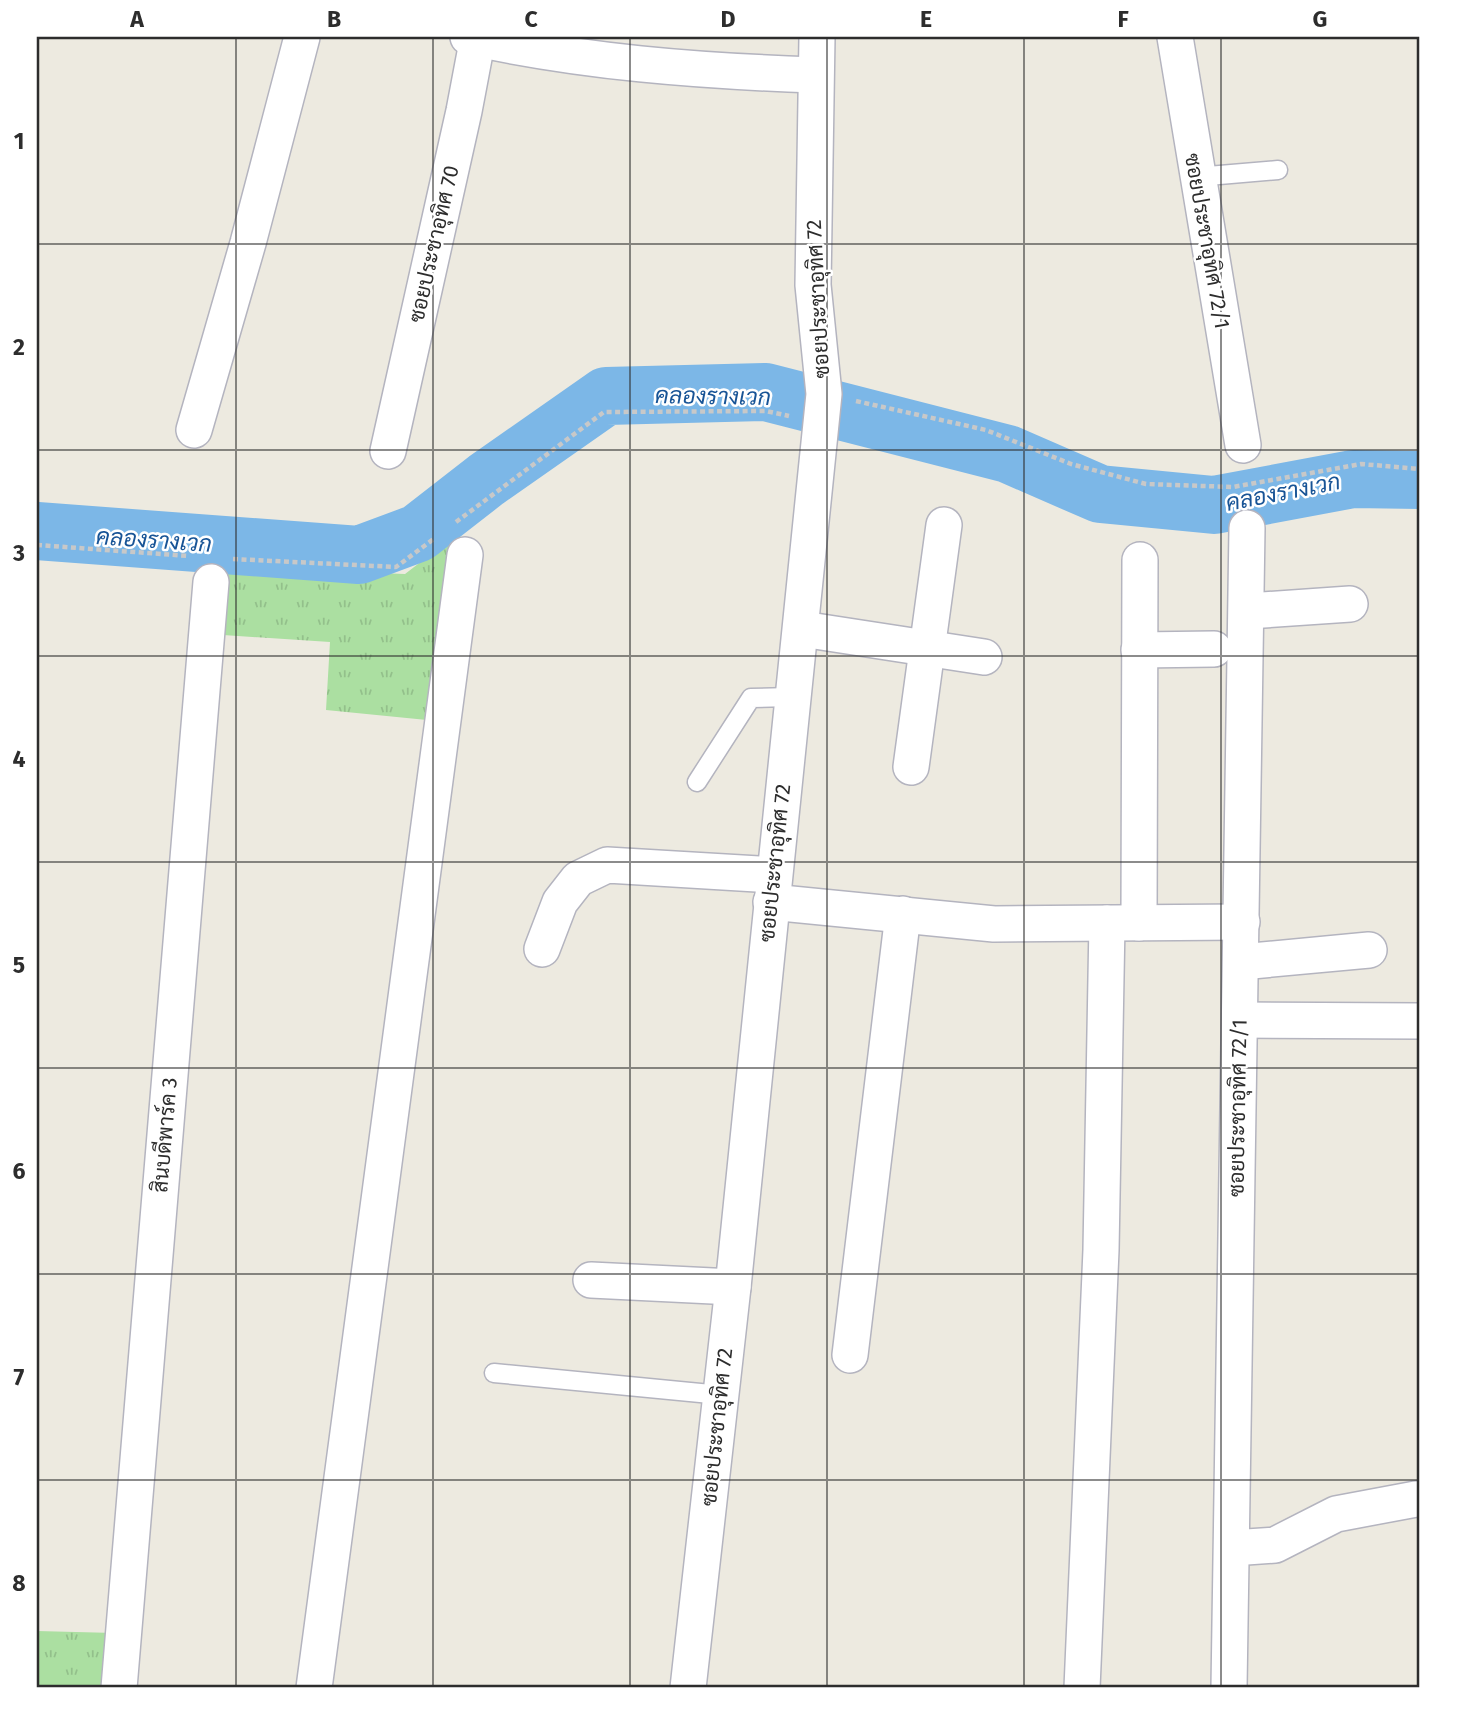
<svg xmlns="http://www.w3.org/2000/svg" width="1457" height="1725" viewBox="0 0 1457 1725" font-family="'Fira Sans',Sarabun,sans-serif">
<style>
.grass{fill:url(#grass-tufts)}
.lines{fill:none;stroke-linecap:round;stroke-linejoin:round}
.river{stroke:#7cb7e7;stroke-width:58}
.lane-casing{stroke:#b4b4bf;stroke-width:21}
.street-casing{stroke:#b4b4bf;stroke-width:38}
.path{stroke:#c8c8c8;stroke-width:4.5;stroke-dasharray:5 3.5;stroke-linecap:butt}
.lane{stroke:#fff;stroke-width:18}
.street{stroke:#fff;stroke-width:35}
.grid{fill:none;stroke:#2d2d2d;stroke-width:2;stroke-opacity:0.55}
.labels{text-anchor:middle;dominant-baseline:central;stroke-width:5;stroke-linejoin:round;paint-order:stroke}
.street-label{font-size:21px;fill:#2d2d2d;stroke:#fff}
.water-label{font-size:23px;font-style:italic;fill:#185496;stroke:#fff}
.neatline{fill:none;stroke:#2d2d2d;stroke-width:2.5}
.grid-label{font-size:23px;text-anchor:middle;font-weight:bold;fill:#2d2d2d}
</style>
<defs>
<pattern id="grass-tufts" width="24" height="20" patternUnits="userSpaceOnUse" patternTransform="scale(1.75)"><rect width="24" height="20" fill="#abdfa1"/><path d="M3 7l-1-3M5 7V3M7 7l1-3M15 17l-1-3M17 17v-4M19 17l1-3" fill="none" stroke="#93c08b"/></pattern>
</defs>
<rect width="100%" height="100%" fill="#edeae0"/>
<!-- grass -->
<g class="grass">
<path d="M461,531L437,721L326,710L330,642L223,635V567L405,574Z"/>
<path d="M37,1631L115,1633L109,1688H37Z"/>
</g>
<g class="lines">
<!-- river -->
<path class="river" d="M37,531L359,555L418,533L486,480L606,396L766,392L1008,454L1100,494L1214,505L1353,479L1420,480"/>
<!-- lane casing -->
<g class="lane-casing">
<g id="lane">
<path d="M1196,177L1278,170"/>
<path d="M697,782L751,698L791,697"/>
<path d="M494,1373L721,1395"/>
</g>
</g>
<!-- street casing -->
<g class="street-casing">
<g id="street">
<path d="M468,37C582,62 698,71 815,75"/>
<path d="M1175,37L1243,445"/>
<path d="M194,430L248,243L302,37"/>
<path d="M388,451L464,111L478,37"/>
<path d="M1248,611L1350,604"/>
<path d="M802,629L984,657"/>
<path d="M1139,650L1214,649"/>
<path d="M911,767L944,525"/>
<path d="M771,902L994,924L1242,922"/>
<path d="M1139,923L1140,560"/>
<path d="M542,949L560,902L578,879L607,865L774,875"/>
<path d="M1241,962L1369,950"/>
<path d="M1240,1020L1420,1021"/>
<path d="M591,1280L733,1287"/>
<path d="M850,1355L903,914"/>
<path d="M1232,1548L1275,1545L1336,1514L1416,1499"/>
<path d="M119,1688L211,582"/>
<path d="M314,1688L465,555"/>
<path d="M688,1688L733,1287L824,394L813,285L817,37"/>
<path d="M1082,1688L1101,1250L1107,923"/>
<path d="M1229,1688L1247,528"/>
</g>
</g>
<!-- path -->
<g class="path">
<path d="M856,401L986,430L1071,464L1146,484L1233,487L1361,464L1420,469"/>
<path d="M456,522L604,412L766,411L789,416"/>
<path d="M37,545L189,556"/>
<path d="M233,559L396,567L435,538"/>
</g>
<!-- lane -->
<use href="#lane" class="lane"/>
<!-- street -->
<use href="#street" class="street"/>
</g>
<!-- grid -->
<path class="grid" d="M236,37V1688M433,37V1688M630,37V1688M827,37V1688M1024,37V1688M1221,37V1688M37,244H1420M37,450H1420M37,656H1420M37,862H1420M37,1068H1420M37,1274H1420M37,1480H1420"/>
<g class="labels">
<!-- street labels -->
<g class="street-label">
<text transform="translate(1207 241) rotate(80)">ซอยประชาอุทิศ 72/1</text>
<text transform="translate(434 244) rotate(-77)">ซอยประชาอุทิศ 70</text>
<text transform="translate(818 299) rotate(-93)">ซอยประชาอุทิศ 72</text>
<text transform="translate(775 863) rotate(-84)">ซอยประชาอุทิศ 72</text>
<text transform="translate(1238 1108) rotate(-89)">ซอยประชาอุทิศ 72/1</text>
<text transform="translate(165 1135) rotate(-85)">สินบดีพาร์ค 3</text>
<text transform="translate(717 1427) rotate(-84)">ซอยประชาอุทิศ 72</text>
</g>
<!-- water labels -->
<g class="water-label">
<text transform="translate(713 396) rotate(1)">คลองรางเวก</text>
<text transform="translate(1283 492) rotate(-11)">คลองรางเวก</text>
<text transform="translate(154 540) rotate(4)">คลองรางเวก</text>
</g>
</g>
<!-- border -->
<rect width="1457" height="1725" fill="none" stroke="#ffffff" stroke-width="77"/>
<rect x="38" y="38" width="1380" height="1648" class="neatline"/>
<g class="grid-label">
<text x="137" y="27">A</text>
<text x="334" y="27">B</text>
<text x="531" y="27">C</text>
<text x="728" y="27">D</text>
<text x="926" y="27">E</text>
<text x="1123" y="27">F</text>
<text x="1320" y="27">G</text>
<text x="19" y="149">1</text>
<text x="19" y="355">2</text>
<text x="19" y="561">3</text>
<text x="19" y="767">4</text>
<text x="19" y="973">5</text>
<text x="19" y="1179">6</text>
<text x="19" y="1385">7</text>
<text x="19" y="1591">8</text>
</g>
</svg>
